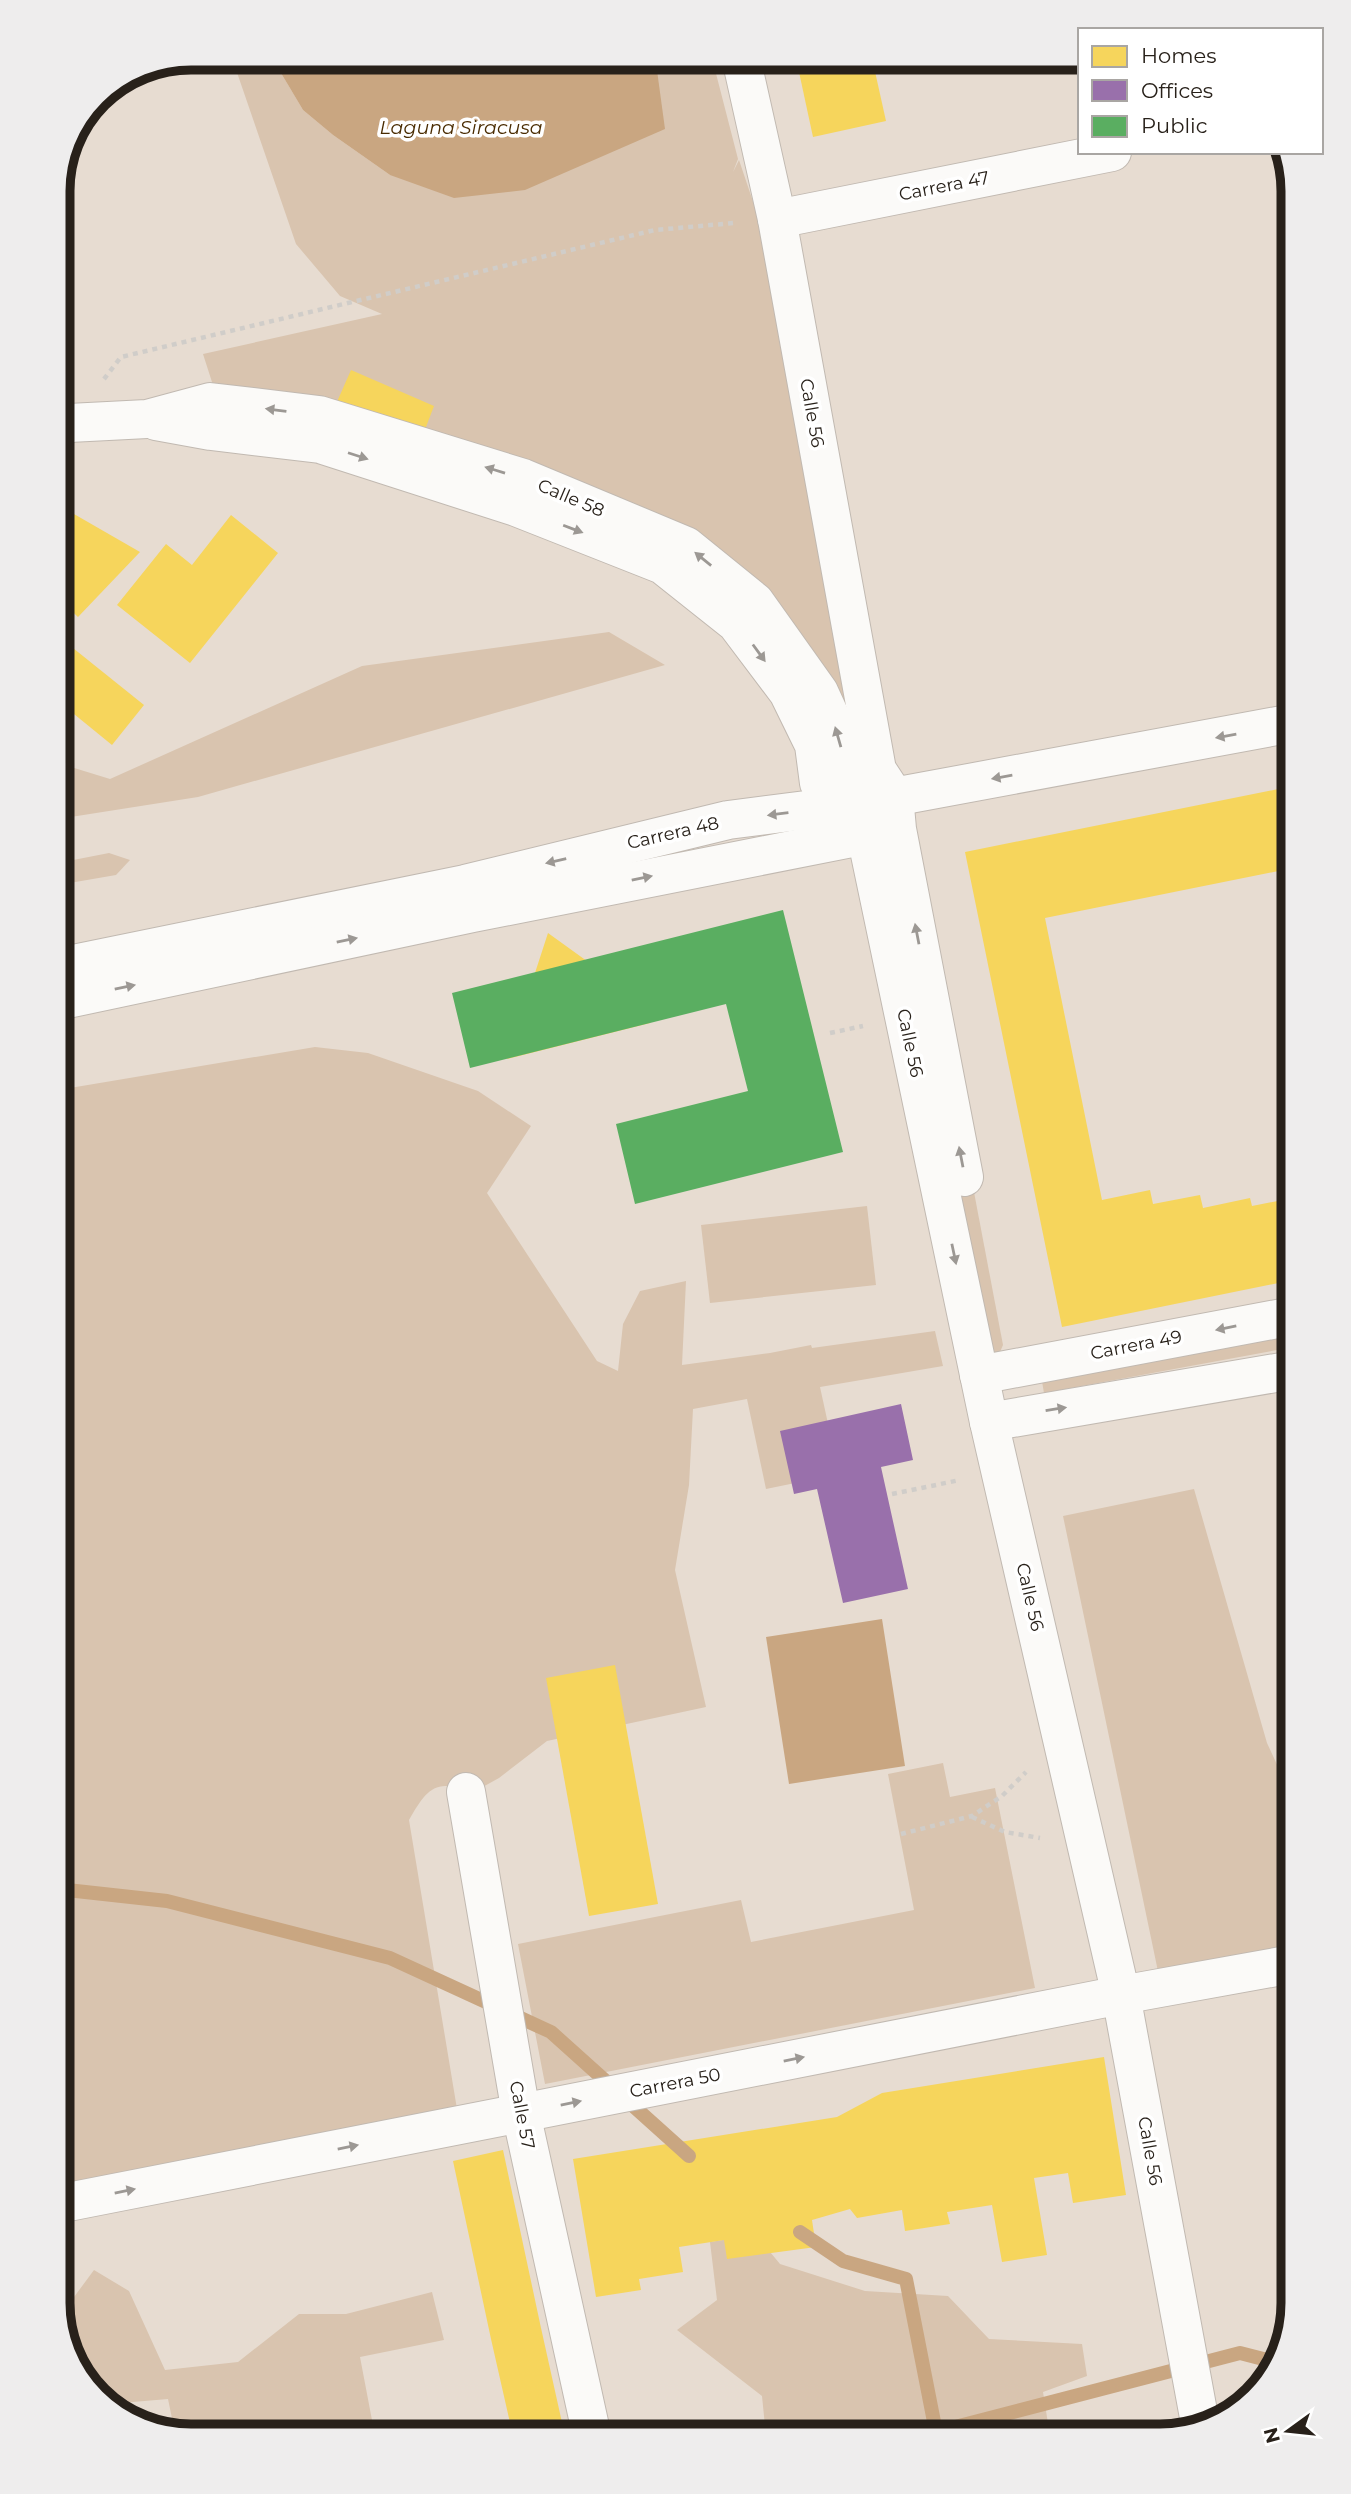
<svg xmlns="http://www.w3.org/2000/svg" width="1351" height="2494" viewBox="0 0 1351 2494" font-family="Montserrat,sans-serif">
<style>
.green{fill:#d9c4af}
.water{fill:#c9a681}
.homes{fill:#f6d55c}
.offices{fill:#9970ab}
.public{fill:#5aae61}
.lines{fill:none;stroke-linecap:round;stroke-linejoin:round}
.stream{stroke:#c9a681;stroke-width:14}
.minor-casing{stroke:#c1b9b1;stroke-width:40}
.path{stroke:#d0cdc9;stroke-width:4.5;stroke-dasharray:5 5;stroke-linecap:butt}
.minor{stroke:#fbfaf8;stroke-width:38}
.oneway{fill:#9c9894}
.labels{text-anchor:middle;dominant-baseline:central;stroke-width:7;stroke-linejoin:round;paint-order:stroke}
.street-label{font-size:18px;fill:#28211a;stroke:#fff}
.water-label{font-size:19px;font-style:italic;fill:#492b01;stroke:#fff}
.rim{fill:none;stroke:#28211a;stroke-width:9}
</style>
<rect width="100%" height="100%" fill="#e7dcd1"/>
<!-- green -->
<g class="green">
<path d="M232,58H272L303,110L333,135L390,175L656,64L641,58H712L738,159L733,172L739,160L769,249L868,764L757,603L220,407L203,354L382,314L340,296L296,244Z"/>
<path d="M609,632L665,665L198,797L58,819V763L110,779L362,666Z"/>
<path d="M109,853L130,860L116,875L58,885V863Z"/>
<path d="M912,925L926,939L1003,1345L997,1359L983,1347Z"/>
<path d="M315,1047L368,1053L478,1091L531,1126L487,1193L597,1361L618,1371L623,1324L640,1291L686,1281L682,1365L770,1353L811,1345L812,1348L935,1331L943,1366L820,1387L839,1474L766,1489L747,1399L693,1409L689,1485L675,1570L706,1707L547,1741L499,1778L470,1794C436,1775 425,1792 409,1820L457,2109L58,2195V1090Z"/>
<path d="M867,1206L876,1285L710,1303L701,1225Z"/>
<path d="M1293,1323V1347L1044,1393L1040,1370Z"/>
<path d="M1194,1489L1267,1743L1293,1799V1952L1160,1981L1063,1516Z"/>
<path d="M943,1763L950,1797L995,1788L1035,1988L545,2084L518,1944L741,1900L751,1942L914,1910L888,1774Z"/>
<path d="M756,2235L780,2264L865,2291L948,2296L989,2339L1082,2344L1087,2376L1043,2392L1050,2436H1007L997,2425L920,2434V2436H766L762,2396L677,2330L717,2300L710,2242Z"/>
<path d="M94,2270L129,2291L165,2370L238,2362L299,2314H346L432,2292L444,2340L360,2357L375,2436H183L175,2433L168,2399L109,2404L74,2362L60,2316Z"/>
</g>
<!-- water -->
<g class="water">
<path d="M272,58H641L656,63L665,129L525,190L454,198L390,175L333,135L303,110Z"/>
<path d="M882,1619L905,1766L789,1784L766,1637Z"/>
</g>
<!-- homes -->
<g class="homes">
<path d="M796,58H872L886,121L813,137Z"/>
<path d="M351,370L434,406L421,440L336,404Z"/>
<path d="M67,510L140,552L78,617L58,598V517Z"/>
<path d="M231,515L278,553L190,663L117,605L166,544L192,565Z"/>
<path d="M58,636L144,705L112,745L58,701Z"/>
<path d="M1293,786V868L1045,918L1102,1200L1150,1190L1153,1204L1200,1195L1203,1208L1250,1198L1252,1206L1293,1198V1280L1062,1327L965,852Z"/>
<path d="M548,933L591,964L700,939L650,1023L507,1059Z"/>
<path d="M615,1665L658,1904L589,1916L546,1678Z"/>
<path d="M1104,2057L1126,2195L1073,2203L1068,2173L1034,2178L1047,2255L1002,2262L992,2205L947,2212L950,2224L905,2231L902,2210L857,2218L850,2209L812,2220L816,2247L727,2259L724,2240L679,2247L683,2272L639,2279L641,2290L596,2297L573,2159L837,2117L882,2093Z"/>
<path d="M503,2150L541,2328L565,2436H513L491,2339L453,2161Z"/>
</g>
<!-- offices -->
<path class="offices" d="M901,1404L913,1460L881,1467L908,1589L843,1603L817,1489L794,1494L780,1431Z"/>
<!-- public -->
<path class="public" d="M783,910L843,1152L635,1204L616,1124L748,1091L726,1004L470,1068L452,993Z"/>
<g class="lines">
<!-- stream -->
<g class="stream">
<path d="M58,1889L167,1901L390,1958L551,2032L689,2156"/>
<path d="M800,2232L843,2261L906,2279L936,2432L1240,2353L1275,2362"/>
</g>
<!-- minor casing -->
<g class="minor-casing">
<g id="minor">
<path d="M741,58L777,219L877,770L894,796L897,829L964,1177"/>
<path d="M777,219L1112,152"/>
<path d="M156,421L211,431L320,444L516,507L663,565L736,623L788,692L814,745L819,783"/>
<path d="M58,430L69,423L147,419L210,402L319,415L523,478L686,546L755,602L819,692L841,740L844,805"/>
<path d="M877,770L861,803L866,835L989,1422L1121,1995L1201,2428"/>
<path d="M58,967L465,884L728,820L861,803L1293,723"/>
<path d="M58,1001L473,913L892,830"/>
<path d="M979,1375L1293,1316"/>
<path d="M989,1422L1293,1370"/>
<path d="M466,1792L521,2113L592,2436"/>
<path d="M58,2204L1121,1995L1293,1964"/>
</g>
</g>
<!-- path -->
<g class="path">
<path d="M104,379L121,357L655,230L734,223"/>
<path d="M830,1033L863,1026"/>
<path d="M892,1494L960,1480"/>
<path d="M972,1817L1005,1832L1040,1838"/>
<path d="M901,1834L972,1816L1002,1796L1026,1772"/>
</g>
<!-- minor -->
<use href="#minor" class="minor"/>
</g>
<!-- one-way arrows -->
<defs><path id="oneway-solid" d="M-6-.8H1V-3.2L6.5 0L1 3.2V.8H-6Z" transform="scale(1.75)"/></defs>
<g class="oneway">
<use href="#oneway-solid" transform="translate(276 410) rotate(-173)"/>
<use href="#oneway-solid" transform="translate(358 456) rotate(18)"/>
<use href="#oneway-solid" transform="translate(495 470) rotate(-163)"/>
<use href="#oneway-solid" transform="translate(573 529) rotate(21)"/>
<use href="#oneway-solid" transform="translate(703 559) rotate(-141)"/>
<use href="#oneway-solid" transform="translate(759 653) rotate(54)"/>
<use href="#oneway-solid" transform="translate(1226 736) rotate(170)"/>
<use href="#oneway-solid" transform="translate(838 737) rotate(-106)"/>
<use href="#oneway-solid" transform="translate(1002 777) rotate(170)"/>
<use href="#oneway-solid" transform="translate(778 814) rotate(173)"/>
<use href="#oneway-solid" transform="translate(556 861) rotate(167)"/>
<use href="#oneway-solid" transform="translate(642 878) rotate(-12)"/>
<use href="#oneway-solid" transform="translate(917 934) rotate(-101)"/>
<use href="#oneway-solid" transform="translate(347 940) rotate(-12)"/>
<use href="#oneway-solid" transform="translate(125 987) rotate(-12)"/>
<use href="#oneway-solid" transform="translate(961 1157) rotate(-101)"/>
<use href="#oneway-solid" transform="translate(954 1254) rotate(78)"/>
<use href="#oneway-solid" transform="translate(1226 1328) rotate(169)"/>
<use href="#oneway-solid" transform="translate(1056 1409) rotate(-9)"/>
<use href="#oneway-solid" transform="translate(794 2059) rotate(-11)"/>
<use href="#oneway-solid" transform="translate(571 2103) rotate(-11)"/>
<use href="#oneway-solid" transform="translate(348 2147) rotate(-11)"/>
<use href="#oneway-solid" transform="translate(125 2191) rotate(-11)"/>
</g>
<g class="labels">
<!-- street labels -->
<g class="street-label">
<text transform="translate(944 186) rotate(-11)">Carrera 47</text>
<text transform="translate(812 413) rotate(80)">Calle 56</text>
<text transform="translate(571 498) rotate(23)">Calle 58</text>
<text transform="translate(673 833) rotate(-13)">Carrera 48</text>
<text transform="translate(910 1043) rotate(78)">Calle 56</text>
<text transform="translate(1136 1345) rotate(-11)">Carrera 49</text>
<text transform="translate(1030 1597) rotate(77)">Calle 56</text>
<text transform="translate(675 2083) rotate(-11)">Carrera 50</text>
<text transform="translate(522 2115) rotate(79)">Calle 57</text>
<text transform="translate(1150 2151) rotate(80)">Calle 56</text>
</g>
<!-- water labels -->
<g class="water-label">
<text x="461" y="127">Laguna Siracusa</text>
</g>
</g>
<!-- crop -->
<path d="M0 0H1351V2494H0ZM191 70H1160A121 121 0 0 1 1281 191V2303A121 121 0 0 1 1160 2424H191A121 121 0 0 1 70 2303V191A121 121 0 0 1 191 70Z" fill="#eeeded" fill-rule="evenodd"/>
<path class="rim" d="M191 70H1160A121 121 0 0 1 1281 191V2303A121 121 0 0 1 1160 2424H191A121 121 0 0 1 70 2303V191A121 121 0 0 1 191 70Z"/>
<!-- legend -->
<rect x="1078" y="28" width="245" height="126" fill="#ffffff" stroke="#a9a6a3" stroke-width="2"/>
<rect x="1092" y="46" width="35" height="21" fill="#f6d55c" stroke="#a9a6a3" stroke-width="2"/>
<text x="1141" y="63" font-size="21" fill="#28211a">Homes</text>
<rect x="1092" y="80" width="35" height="21" fill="#9970ab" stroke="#a9a6a3" stroke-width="2"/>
<text x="1141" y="98" font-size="21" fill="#28211a">Offices</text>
<rect x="1092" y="116" width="35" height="21" fill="#5aae61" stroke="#a9a6a3" stroke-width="2"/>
<text x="1141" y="133" font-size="21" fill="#28211a">Public</text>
<!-- north arrow -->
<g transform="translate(1288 2431) rotate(255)" stroke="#ffffff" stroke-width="5" paint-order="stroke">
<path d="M0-5L12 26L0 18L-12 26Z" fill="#28211a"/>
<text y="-10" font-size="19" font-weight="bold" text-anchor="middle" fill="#28211a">N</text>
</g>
</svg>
